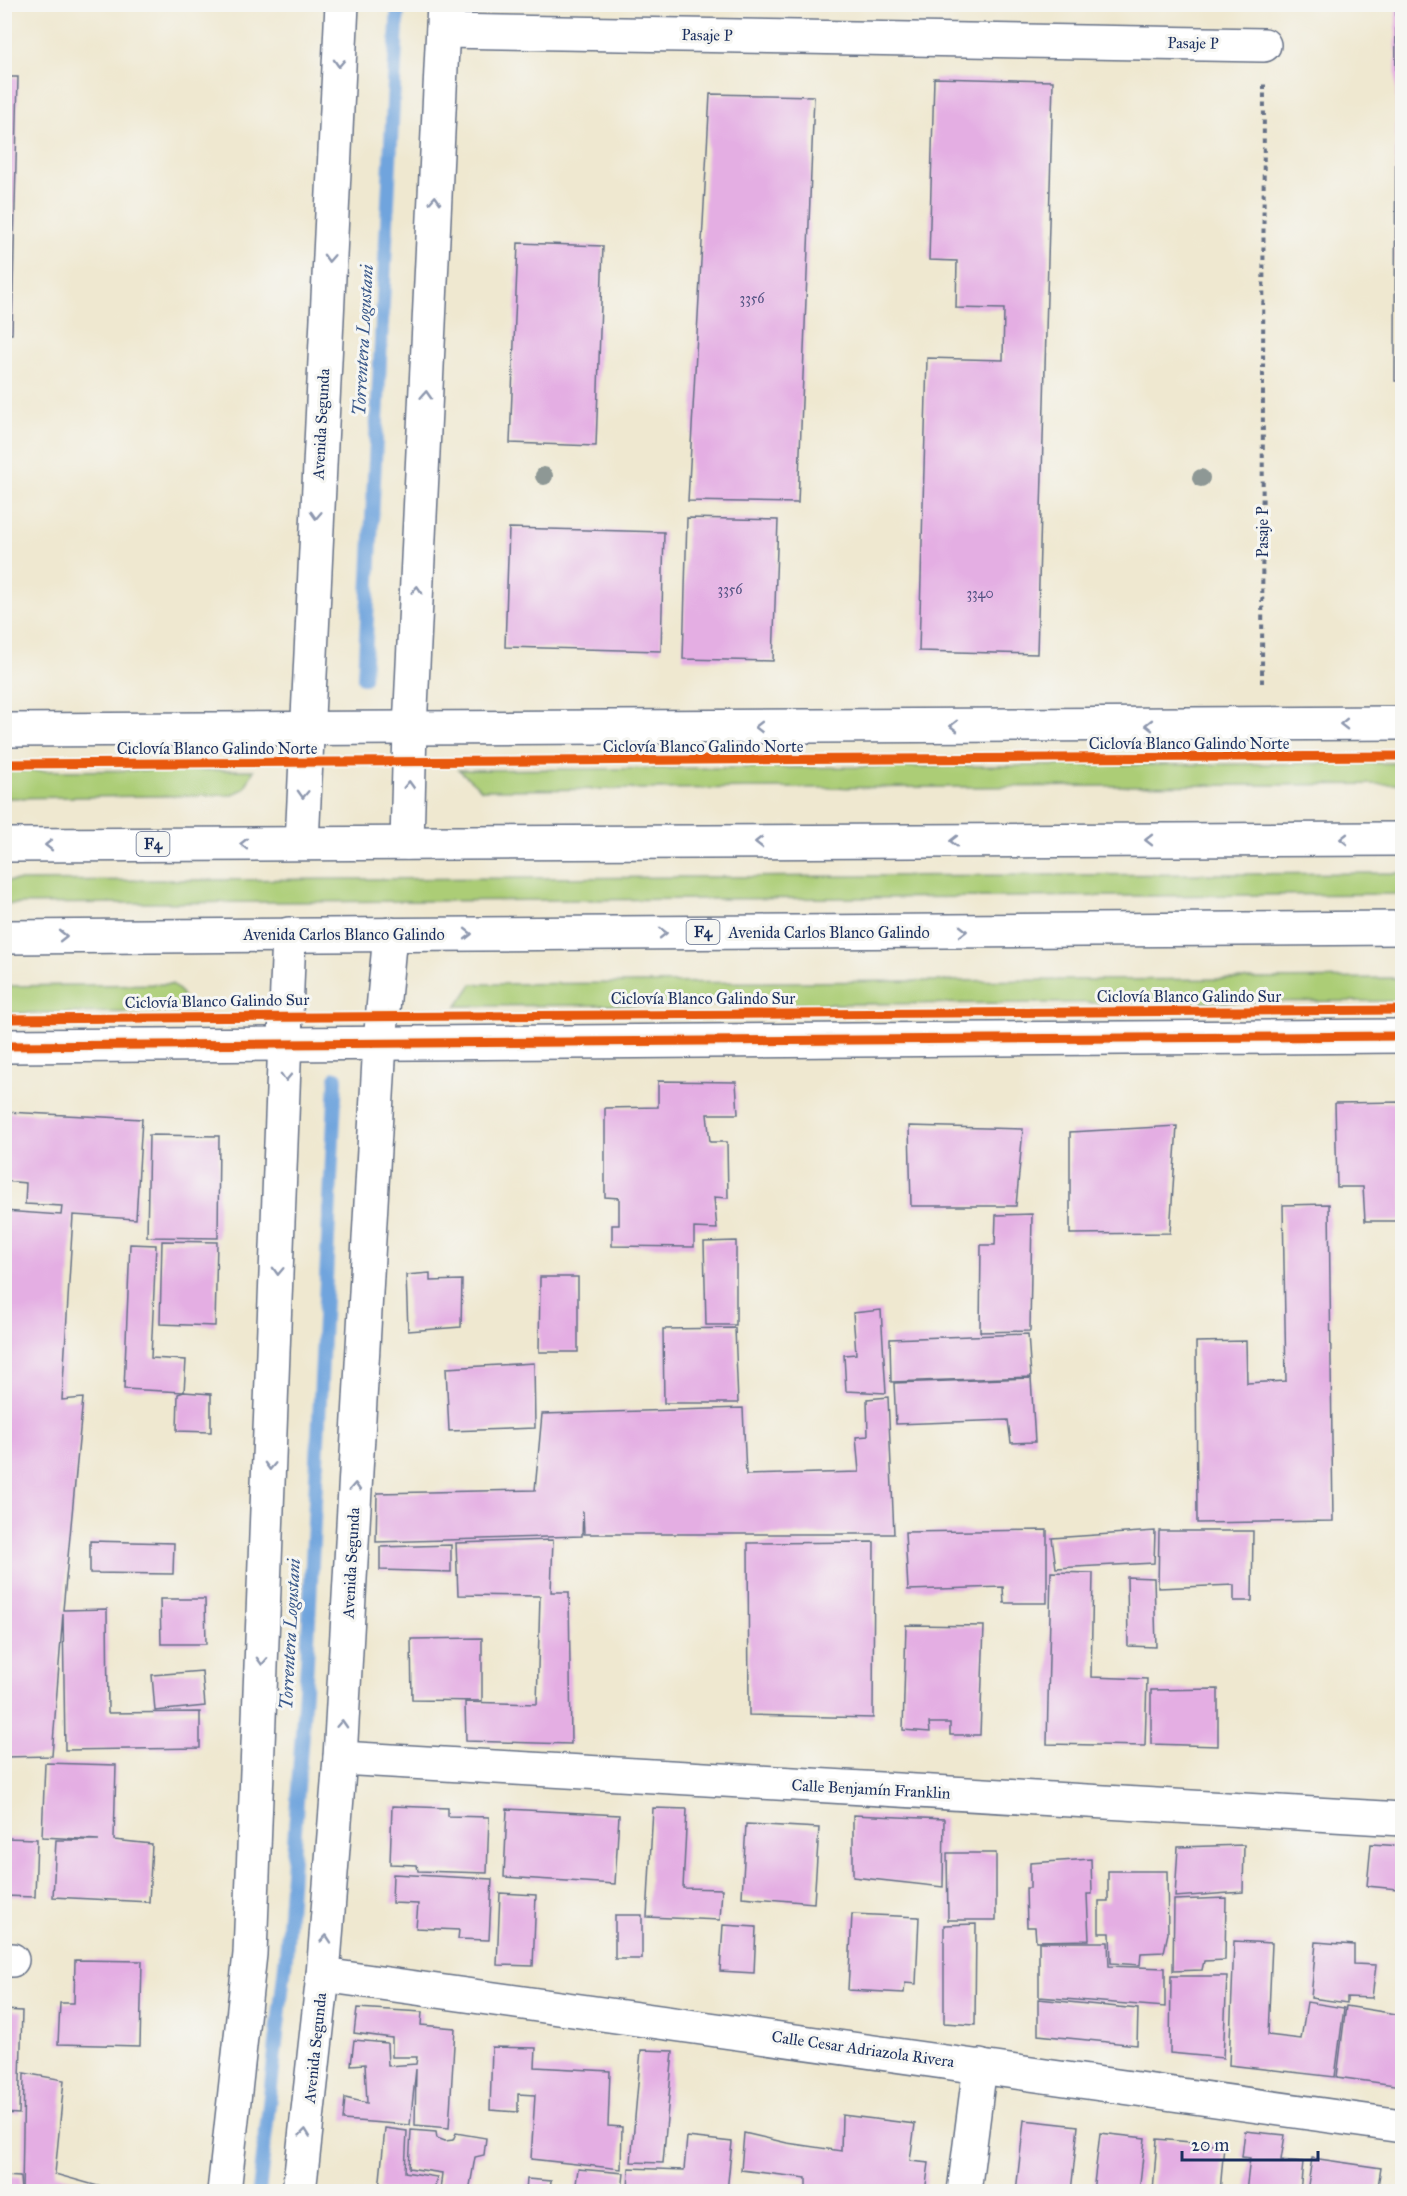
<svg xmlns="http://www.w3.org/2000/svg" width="1407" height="2196" viewBox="0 0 1407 2196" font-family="'IM FELL Great Primer',serif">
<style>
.green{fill:#accd76;stroke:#647e6a;stroke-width:1.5}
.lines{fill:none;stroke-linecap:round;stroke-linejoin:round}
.stream{stroke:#70a4dd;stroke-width:14}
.building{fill:#e4aee3}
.minor-casing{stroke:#657086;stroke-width:36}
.tertiary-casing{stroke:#657086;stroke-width:36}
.secondary-casing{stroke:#657086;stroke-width:36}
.trunk-casing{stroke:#657086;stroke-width:36}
.path{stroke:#657086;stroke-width:4;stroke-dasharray:4.5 4.5;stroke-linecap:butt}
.minor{stroke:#fff;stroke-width:33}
.tertiary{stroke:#fff;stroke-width:33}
.secondary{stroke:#fff;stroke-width:33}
.trunk{stroke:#fff;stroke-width:33}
.cycleway-casing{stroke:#f6f6f2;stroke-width:13}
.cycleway{stroke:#e8590c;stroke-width:9}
.tree{fill:#8e9895}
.oneway{stroke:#8d97ae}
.labels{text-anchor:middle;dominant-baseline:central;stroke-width:6;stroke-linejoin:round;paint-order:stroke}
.number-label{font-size:14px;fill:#4d4f7f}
.shield{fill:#f6f6f2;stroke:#5d6b8a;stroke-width:1.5}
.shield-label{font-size:15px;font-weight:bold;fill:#1b2f5e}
.street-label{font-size:16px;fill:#1b2f5e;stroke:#f6f6f2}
.water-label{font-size:18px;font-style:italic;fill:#39588a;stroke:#f6f6f2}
</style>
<rect width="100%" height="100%" fill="#f6f6f2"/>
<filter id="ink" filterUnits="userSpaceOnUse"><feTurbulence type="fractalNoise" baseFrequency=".0167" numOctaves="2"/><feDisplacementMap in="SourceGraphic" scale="12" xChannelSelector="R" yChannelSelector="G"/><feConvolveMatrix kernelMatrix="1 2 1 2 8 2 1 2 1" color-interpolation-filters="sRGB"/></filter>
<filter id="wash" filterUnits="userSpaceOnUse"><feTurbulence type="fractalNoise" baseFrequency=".008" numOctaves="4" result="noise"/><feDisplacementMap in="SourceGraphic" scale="24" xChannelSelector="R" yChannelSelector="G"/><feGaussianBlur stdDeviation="1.35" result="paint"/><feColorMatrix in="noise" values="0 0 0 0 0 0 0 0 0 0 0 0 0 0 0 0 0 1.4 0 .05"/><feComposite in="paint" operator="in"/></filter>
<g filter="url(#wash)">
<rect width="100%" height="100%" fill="#efe8d0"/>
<!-- green -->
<g class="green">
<path d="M1402,763V784L482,790L459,770Z"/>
<path d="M254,770L244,789L231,795L5,798V771Z"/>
<path d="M1402,873V894L4,904L5,881Z"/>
<path d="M1402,978V1001L457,1006L472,984Z"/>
<path d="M172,984L180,991L192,1012L5,1013V986Z"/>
</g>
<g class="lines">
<!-- stream -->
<g class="stream">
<path d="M364,678L398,4"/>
<path d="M259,2192L286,1956L307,1662L336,1078"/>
</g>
</g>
<g id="blocks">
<!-- building -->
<g class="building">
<path d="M1396,4H1402V381H1395Z"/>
<path d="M4,77H18L12,334H4Z"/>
<path d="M934,78L1053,81L1037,654L919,651L927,358L1003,360L1004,309L956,308L957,261L929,260Z"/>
<path d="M710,94L814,96L798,503L688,501Z"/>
<path d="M518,243L603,246L596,446L510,443Z"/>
<path d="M687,518L778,520L773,661L683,659Z"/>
<path d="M509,528L664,532L661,651L505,647Z"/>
<path d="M658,1081L736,1082L738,1114H707L710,1142H727L728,1198L714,1197L717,1229L694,1228V1247L612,1246V1225H619V1198L605,1197V1108L658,1107Z"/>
<path d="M1402,1102V1221H1365L1363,1187H1337L1335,1103Z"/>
<path d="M7,1112L142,1119L136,1219L73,1215L62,1400L83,1398L63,1610L107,1609L108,1713L200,1712V1748L65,1750L63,1613L52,1756L4,1757V1211L61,1215L62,1206L25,1204L26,1183L4,1181Z"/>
<path d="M909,1126L1023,1129L1016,1206H911Z"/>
<path d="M1177,1126L1170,1233L1070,1234V1132Z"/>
<path d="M149,1135L219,1136L218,1238L147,1237Z"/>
<path d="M1329,1204L1333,1521L1197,1523L1196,1342L1246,1341L1247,1383L1286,1381L1283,1205Z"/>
<path d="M1032,1214L1030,1331L980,1332L981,1245H995L996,1215Z"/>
<path d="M162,1241L217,1242L215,1326L160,1324Z"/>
<path d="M736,1241V1325H706L704,1242Z"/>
<path d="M130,1244L156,1245L151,1358L186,1360L184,1392L124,1389Z"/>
<path d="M430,1273V1281L462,1280L461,1327L408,1331L406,1275Z"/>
<path d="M540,1277H578V1352H539Z"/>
<path d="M881,1310L886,1393L846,1391L844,1355L856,1354L853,1313Z"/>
<path d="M735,1328L738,1403H664L663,1329Z"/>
<path d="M1028,1334L1031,1377L891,1382L890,1339Z"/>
<path d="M534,1363L535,1428L449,1431L446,1368Z"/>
<path d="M1031,1378L1035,1442L1011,1443L1008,1420L896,1424L894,1383Z"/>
<path d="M184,1392L211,1394V1432L177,1431L178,1394Z"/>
<path d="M888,1397L894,1534H584L583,1511L582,1536L376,1542L377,1493L535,1490L542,1414L743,1408L746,1475L859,1472L856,1437L868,1436L867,1399Z"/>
<path d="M1047,1530V1603H1004L1003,1587L908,1590L905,1532Z"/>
<path d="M1155,1531L1154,1563L1056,1568L1052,1538Z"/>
<path d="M1159,1531H1253L1252,1601H1234V1585L1158,1588Z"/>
<path d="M553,1540L551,1592H569L571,1744L466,1741L465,1702L537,1704L540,1596L458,1595L456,1543Z"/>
<path d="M90,1541L174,1543L173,1574L90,1573Z"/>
<path d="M874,1542L873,1718L749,1715L748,1543Z"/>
<path d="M451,1545V1572L380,1570V1547Z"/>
<path d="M1051,1572L1093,1573L1091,1677L1147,1679L1145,1746L1047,1744Z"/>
<path d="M1127,1577L1154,1578L1156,1647L1128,1646Z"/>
<path d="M160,1599H205L206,1644H161Z"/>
<path d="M906,1625L984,1626L980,1735H950V1723H929L930,1732L903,1730Z"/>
<path d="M482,1638V1701L412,1700L411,1639Z"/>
<path d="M202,1671L205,1706L155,1711L152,1675Z"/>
<path d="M1218,1689V1746L1151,1744V1690Z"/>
<path d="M45,1763L116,1765L114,1840L152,1844L149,1902L53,1897L56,1840H99L42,1837Z"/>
<path d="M392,1806L448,1808V1816L489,1817L487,1873L418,1871L417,1865L390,1864Z"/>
<path d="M653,1808L687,1809L683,1888L722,1889L720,1920L647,1917Z"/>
<path d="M507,1809L619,1815L615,1884L504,1877Z"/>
<path d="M853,1815L944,1819L943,1887L853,1877Z"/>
<path d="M746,1824L819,1828L814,1903L742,1897Z"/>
<path d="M4,1838L37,1839L35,1897L4,1896Z"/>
<path d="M1371,1844L1402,1846L1397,1889L1367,1886Z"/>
<path d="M1244,1845L1243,1892L1175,1897L1178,1847Z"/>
<path d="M947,1853H996V1920H948Z"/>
<path d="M1091,1859L1092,1894H1087L1089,1940L1036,1941L1035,1927H1027L1026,1888H1030V1863Z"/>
<path d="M1108,1871H1167L1168,1933L1164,1952L1141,1953L1140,1965L1111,1963L1110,1933H1099V1901H1108Z"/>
<path d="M393,1874L492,1879L489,1940L458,1939L459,1930L416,1928L418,1904L392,1903Z"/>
<path d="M500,1893L536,1895L533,1966L497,1965Z"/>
<path d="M1226,1898L1225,1960L1204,1961L1202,1970L1173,1971L1174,1900Z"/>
<path d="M852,1914L919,1917L916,1984L905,1983L904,1993L848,1990Z"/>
<rect x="615" y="1915" width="27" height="44"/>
<path d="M976,1924L975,2025L944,2023V1925Z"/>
<path d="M723,1925L756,1927L754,1973L720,1971Z"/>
<path d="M1234,1941L1272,1943L1268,2035L1301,2039L1307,2002L1344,2008L1335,2077L1229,2065Z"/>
<path d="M1039,1942H1108L1109,1966L1165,1968V2007L1039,1997Z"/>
<path d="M1316,1942L1354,1945V1964L1376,1965L1372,1998L1347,1997V2003L1311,1998Z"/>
<path d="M75,1960L142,1961L140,2046L58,2044L60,2003H74Z"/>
<path d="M1171,1976H1227L1223,2058L1170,2053Z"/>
<path d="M1038,1999L1138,2009L1137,2045L1038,2035Z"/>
<path d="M1346,2006L1402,2015V2086L1337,2077Z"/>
<path d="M357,2008L422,2012L421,2025L455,2028L449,2128L415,2125L416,2069L410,2125L343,2120L345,2098L367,2103L365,2064L351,2065L354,2040L387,2043L388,2066L416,2064L417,2057H392V2038L354,2033Z"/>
<path d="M4,2010L22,2011L19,2114L4,2113Z"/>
<path d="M492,2047L536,2048L535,2067L610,2071L608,2126L622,2127L621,2169L531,2159L535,2095L518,2094V2112L490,2110Z"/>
<path d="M641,2050L673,2051L663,2163L631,2162Z"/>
<path d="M24,2073L64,2080L55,2174L119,2192H22Z"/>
<path d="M842,2115L915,2124L910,2161L929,2163L925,2192H806V2178L741,2170L744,2133L787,2143L841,2151Z"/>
<path d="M1024,2120L1078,2126L1071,2192H1016Z"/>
<path d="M385,2128L407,2131L405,2172L437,2177L434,2192L379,2190Z"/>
<path d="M411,2130L436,2132L437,2138L445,2141L453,2140L456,2133L486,2138L484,2155L475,2157L469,2192L440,2191L442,2173L409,2168Z"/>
<path d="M1245,2131L1285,2135L1281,2160L1303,2162L1300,2192H1246L1250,2158L1242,2157Z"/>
<path d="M1100,2133L1145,2138L1139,2192H1093Z"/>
<path d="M687,2137L732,2142L727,2192H628L629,2168L684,2170Z"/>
<path d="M1157,2139L1224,2145L1220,2192H1153Z"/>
<path d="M1312,2158L1381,2168L1377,2192H1307Z"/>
<path d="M578,2169L624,2173L622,2192H575Z"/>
<path d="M4,2176L20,2177L21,2192H4Z"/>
<path d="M527,2179L551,2181L550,2192H526Z"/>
</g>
</g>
</g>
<g filter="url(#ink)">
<use href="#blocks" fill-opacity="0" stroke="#657086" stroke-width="1.5"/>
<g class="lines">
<!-- minor casing -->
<g class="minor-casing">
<g id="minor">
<path d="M443,31L1264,45"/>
<path d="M340,1758L1402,1819"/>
<path d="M4,1960H12"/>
<path d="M323,1975L1402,2126"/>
<path d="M964,2192L980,2066"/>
</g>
</g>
<!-- tertiary casing -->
<g class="tertiary-casing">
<g id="tertiary">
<path d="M4,730L1402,723"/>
<path d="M4,1046L1402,1036"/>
</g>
</g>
<!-- secondary casing -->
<g class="secondary-casing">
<g id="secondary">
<path d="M302,843L342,4"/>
<path d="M407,843L410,729L444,4"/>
<path d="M224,2192L250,1954L289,934"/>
<path d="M299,2192L323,1975L340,1758L380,1042L390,934"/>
</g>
</g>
<!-- trunk casing -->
<g class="trunk-casing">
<g id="trunk">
<path d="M4,845L1402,839"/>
<path d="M4,937L1402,928"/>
</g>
</g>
<!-- path -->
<path class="path" d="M1262,683L1264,84"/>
<!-- minor -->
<use href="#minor" class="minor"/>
<!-- tertiary -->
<use href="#tertiary" class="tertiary"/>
<!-- secondary -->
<use href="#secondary" class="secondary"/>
<!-- trunk -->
<use href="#trunk" class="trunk"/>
<!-- cycleway casing -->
<g class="cycleway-casing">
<g id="cycleway">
<path d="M4,764L1402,756"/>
<path d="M4,1019L1402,1010"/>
<path d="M4,1046L1402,1036"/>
</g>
</g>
<!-- cycleway -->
<use href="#cycleway" class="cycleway"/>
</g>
<!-- trees -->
<g class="tree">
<circle cx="544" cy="476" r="9"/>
<circle cx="1201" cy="478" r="9"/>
</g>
<!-- one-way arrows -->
<defs><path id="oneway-chevron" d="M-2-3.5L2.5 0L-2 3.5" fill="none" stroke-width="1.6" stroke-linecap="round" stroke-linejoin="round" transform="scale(1.5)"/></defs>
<g class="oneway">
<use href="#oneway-chevron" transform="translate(339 63) rotate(93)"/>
<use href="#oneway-chevron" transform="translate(435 200) rotate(-87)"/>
<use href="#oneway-chevron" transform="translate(329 258) rotate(93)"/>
<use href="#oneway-chevron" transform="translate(426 395) rotate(-87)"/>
<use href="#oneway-chevron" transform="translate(316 515) rotate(93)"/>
<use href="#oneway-chevron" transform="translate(417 590) rotate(-87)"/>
<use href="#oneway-chevron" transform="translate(1344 724) rotate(179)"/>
<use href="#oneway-chevron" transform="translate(1149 725) rotate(180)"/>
<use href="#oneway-chevron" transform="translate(954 726) rotate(180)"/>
<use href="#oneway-chevron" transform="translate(759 727) rotate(180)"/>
<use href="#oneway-chevron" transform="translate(409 785) rotate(-88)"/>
<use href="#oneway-chevron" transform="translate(303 794) rotate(92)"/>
<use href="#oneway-chevron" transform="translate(1344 839) rotate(180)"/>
<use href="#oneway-chevron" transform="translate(1149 840) rotate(180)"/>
<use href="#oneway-chevron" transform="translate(954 841) rotate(180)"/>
<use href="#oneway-chevron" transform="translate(759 842) rotate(180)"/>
<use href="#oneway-chevron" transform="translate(244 844) rotate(180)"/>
<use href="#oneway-chevron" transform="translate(49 845) rotate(180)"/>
<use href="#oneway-chevron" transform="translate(963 931)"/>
<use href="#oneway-chevron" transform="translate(663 933)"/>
<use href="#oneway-chevron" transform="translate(468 934)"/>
<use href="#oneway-chevron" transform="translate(63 936)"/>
<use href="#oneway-chevron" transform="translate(286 1077) rotate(92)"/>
<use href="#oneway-chevron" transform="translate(278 1271) rotate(92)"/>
<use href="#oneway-chevron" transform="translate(270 1466) rotate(92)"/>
<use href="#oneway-chevron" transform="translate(355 1487) rotate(-87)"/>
<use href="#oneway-chevron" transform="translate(262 1661) rotate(92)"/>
<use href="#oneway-chevron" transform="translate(342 1724) rotate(-87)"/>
<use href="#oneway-chevron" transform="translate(326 1939) rotate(-85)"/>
<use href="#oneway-chevron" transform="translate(305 2133) rotate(-84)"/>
</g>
</g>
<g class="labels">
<!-- number labels -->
<g class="number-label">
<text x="752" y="298">3356</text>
<text x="730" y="589">3356</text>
<text x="980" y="593">3340</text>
</g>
<!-- shield labels -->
<g class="shield">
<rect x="136.5" y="832" width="33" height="24" rx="4.5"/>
<rect x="686.5" y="920" width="33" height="24" rx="4.5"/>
</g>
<g class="shield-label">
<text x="153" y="844">F4</text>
<text x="703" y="932">F4</text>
</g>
<!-- street labels -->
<g class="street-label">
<text transform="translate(707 35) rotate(1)">Pasaje P</text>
<text transform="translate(1193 43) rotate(1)">Pasaje P</text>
<text transform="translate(321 424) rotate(-87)">Avenida Segunda</text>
<text transform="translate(1262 532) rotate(-90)">Pasaje P</text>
<text x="1189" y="743">Ciclovía Blanco Galindo Norte</text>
<text x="703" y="746">Ciclovía Blanco Galindo Norte</text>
<text x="217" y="748">Ciclovía Blanco Galindo Norte</text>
<text x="829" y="932">Avenida Carlos Blanco Galindo</text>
<text x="344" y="934">Avenida Carlos Blanco Galindo</text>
<text x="1189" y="996">Ciclovía Blanco Galindo Sur</text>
<text x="703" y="998">Ciclovía Blanco Galindo Sur</text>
<text transform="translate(217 1001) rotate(-1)">Ciclovía Blanco Galindo Sur</text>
<text transform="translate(351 1563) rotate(-87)">Avenida Segunda</text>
<text transform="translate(871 1789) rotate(3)">Calle Benjamín Franklin</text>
<text transform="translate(315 2048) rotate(-84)">Avenida Segunda</text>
<text transform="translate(863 2049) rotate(8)">Calle Cesar Adriazola Rivera</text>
</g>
<!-- water labels -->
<g class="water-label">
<text transform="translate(363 340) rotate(-87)">Torrentera Logustani</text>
<text transform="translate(290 1634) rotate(-87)">Torrentera Logustani</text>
</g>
</g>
<!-- margin -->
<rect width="1407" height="2196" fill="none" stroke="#f6f6f2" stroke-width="24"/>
<!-- scale -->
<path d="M1182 2151v9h136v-9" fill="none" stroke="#1b2f5e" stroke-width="3"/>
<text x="1191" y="2151" font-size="18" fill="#1b2f5e" stroke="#f6f6f2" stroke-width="4.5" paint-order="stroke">20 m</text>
</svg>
